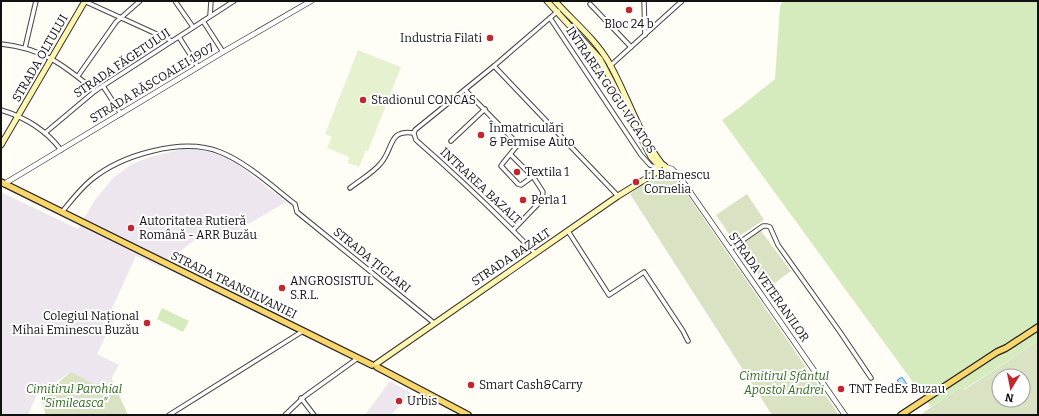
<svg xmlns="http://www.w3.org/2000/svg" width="1039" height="416" viewBox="0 0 1039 416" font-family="Bitter,serif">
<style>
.industrial{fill:#eee6ef}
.green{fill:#d5ebbd}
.cemetery{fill:#d9e3c4;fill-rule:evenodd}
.pitch{fill:#e6f2cf}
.water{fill:#b9e0f7;stroke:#3f96cf}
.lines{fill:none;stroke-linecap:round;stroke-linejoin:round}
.minor-casing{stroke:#444;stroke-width:5.5}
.tertiary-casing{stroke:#444;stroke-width:6}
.secondary-casing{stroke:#333;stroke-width:7}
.primary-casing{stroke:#222;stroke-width:8}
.minor{stroke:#fff;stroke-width:3.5}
.tertiary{stroke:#fff;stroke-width:4.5}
.secondary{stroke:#fff6b0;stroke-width:5}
.primary{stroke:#f9d66b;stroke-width:5.5}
.poi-dot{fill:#c4262e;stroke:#fff;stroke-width:1.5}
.labels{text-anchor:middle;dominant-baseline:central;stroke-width:4;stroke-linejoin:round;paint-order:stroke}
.poi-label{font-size:12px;fill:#111;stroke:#fff;text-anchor:start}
.street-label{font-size:12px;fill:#111;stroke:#fff}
.park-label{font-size:12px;font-style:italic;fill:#2f6b1f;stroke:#fff}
</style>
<rect width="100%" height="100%" fill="#fffdf5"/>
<!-- industrial -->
<g class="industrial">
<path d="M182,149L204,150L230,158L286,202L219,241L211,227L160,267L136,256L102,330L107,333L97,354L119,365L112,377V380L103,389L71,372L37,394L28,415H1V192L78,229L95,200L113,178L132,164L150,157Z"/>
<path d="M390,381L411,393L391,415H365Z"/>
</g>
<!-- green -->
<g class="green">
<path d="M783,1H1038V341L963,390L959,388L931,407L722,120L739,108L775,79L780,7Z"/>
<path d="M162,308L189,321L183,332L157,319Z"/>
</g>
<!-- cemetery -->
<g class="cemetery">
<path d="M661,174H673L839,415H772L630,194L647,180Z"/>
<path d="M747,194L764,220L733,240L716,215Z"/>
<path d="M761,231L791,271L768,288L738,247Z"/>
<path d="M1038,341V415H920L959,388L964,390ZM999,376H1023V400H999Z"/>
<path d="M71,372L103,389L112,380L128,415H46L40,397Z"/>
</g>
<!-- pitch -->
<path class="pitch" d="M358,50L401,67L368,151L366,150L359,167L348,163L349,157L327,148L332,137L325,134Z"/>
<!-- water -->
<path class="water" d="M902,377L908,386L903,389L897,380Z"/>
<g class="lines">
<!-- minor casing -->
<g class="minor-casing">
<g id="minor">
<path d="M84,1L172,41"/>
<path d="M175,1L193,27"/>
<path d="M644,1L645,35"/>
<path d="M590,4L631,47"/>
<path d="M210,16L211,1"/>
<path d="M550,18L641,155L650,165L659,169"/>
<path d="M203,21L223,52"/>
<path d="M179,37L198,67"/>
<path d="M1,44C42,48 64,65 95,91"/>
<path d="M25,48L36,1"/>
<path d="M494,66L618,196"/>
<path d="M610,66L682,1"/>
<path d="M78,76L116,22L140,1"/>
<path d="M103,86L121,114"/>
<path d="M465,90L516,142V147L503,163L501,166L503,168L518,184L521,185L532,177"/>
<path d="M1,110C24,117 46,130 61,150"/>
<path d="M45,133L95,91L234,1"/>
<path d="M451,141L485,109"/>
<path d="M511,155L534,178L543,192L542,198L539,203L513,230"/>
<path d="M350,188C360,180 373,173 381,163C394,148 388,129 414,133"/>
<path d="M62,212C71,201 80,189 91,180C121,155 182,137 220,152C246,162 273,187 295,204L297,212L434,323"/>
<path d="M568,231L609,295L644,272L683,331L688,341"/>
<path d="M730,249L763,226H767L770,227L778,245L840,332L871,378"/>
<path d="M535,253C497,214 457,176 416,140L414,134L415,130L494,66L558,11"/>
<path d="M301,398L314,415"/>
<path d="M169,415L303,331"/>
<path d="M285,415L305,396L358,358"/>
</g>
</g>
<!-- tertiary casing -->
<g class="tertiary-casing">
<g id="tertiary">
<path d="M666,167L672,169L679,176L845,415"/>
<path d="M4,184L223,52L311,1"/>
</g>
</g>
<!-- secondary casing -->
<g class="secondary-casing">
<g id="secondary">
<path d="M547,1L600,59L651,157L659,166"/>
<path d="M555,1C572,20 595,39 608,61C627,94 638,133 662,164"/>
<path d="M1,145L85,1"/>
<circle cx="662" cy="168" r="3.5"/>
<path d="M376,364L618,196L660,170"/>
</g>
</g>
<!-- primary casing -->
<g class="primary-casing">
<g id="primary">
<path d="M1,182L372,365"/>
<path d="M377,367L468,415"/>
<path d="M901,415L997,352L1006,348L1038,327"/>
</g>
</g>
<!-- minor -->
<use href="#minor" class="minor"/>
<!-- tertiary -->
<use href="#tertiary" class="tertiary"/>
<!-- secondary -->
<use href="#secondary" class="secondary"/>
<!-- primary -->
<use href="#primary" class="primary"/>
</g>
<!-- markers -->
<g class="poi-dot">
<circle cx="629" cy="10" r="4"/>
<circle cx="490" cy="38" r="4"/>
<circle cx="363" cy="100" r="4"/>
<circle cx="481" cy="135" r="4"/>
<circle cx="517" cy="172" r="4"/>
<circle cx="636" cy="182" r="4"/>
<circle cx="523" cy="200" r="4"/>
<circle cx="131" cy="228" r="4"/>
<circle cx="282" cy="288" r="4"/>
<circle cx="147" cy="323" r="4"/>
<circle cx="471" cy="385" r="4"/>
<circle cx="841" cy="389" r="4"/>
<circle cx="399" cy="401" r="4"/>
</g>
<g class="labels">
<!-- poi labels -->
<g class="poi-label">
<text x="629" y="24" text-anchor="middle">Bloc 24 b</text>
<text x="482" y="38" text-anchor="end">Industria Filati</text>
<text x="371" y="100">Stadionul CONCAS</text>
<text x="489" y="128">Înmatriculări<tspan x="489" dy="14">&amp; Permise Auto</tspan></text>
<text x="525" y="172">Textila 1</text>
<text x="644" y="175">I.I Barnescu<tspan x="644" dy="14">Cornelia</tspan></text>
<text x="531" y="200">Perla 1</text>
<text x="139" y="221">Autoritatea Rutieră<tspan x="139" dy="14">Română - ARR Buzău</tspan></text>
<text x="290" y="281">ANGROSISTUL<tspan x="290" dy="14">S.R.L.</tspan></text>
<text x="139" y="316" text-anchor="end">Colegiul Național<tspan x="139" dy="14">Mihai Eminescu Buzău</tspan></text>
<text x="479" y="385">Smart Cash&amp;Carry</text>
<text x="849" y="389">TNT FedEx Buzau</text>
<text x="407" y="401">Urbis</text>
</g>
<!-- street labels -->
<g class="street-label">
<text transform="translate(40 58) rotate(-60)">STRADA OLTULUI</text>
<text transform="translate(122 63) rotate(-34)">STRADA FĂGETULUI</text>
<text transform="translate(152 83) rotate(-31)">STRADA RĂSCOALEI 1907</text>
<text transform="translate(611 90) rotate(56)">INTRAREA GOGU VICATOS</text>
<text transform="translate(481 186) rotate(43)">INTRAREA BAZALT</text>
<text transform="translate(511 257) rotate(-34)">STRADA BAZALT</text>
<text transform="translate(372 260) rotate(39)">STRADA ȚIGLARI</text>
<text transform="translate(234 285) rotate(26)">STRADA TRANSILVANIEI</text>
<text transform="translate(769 287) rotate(55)">STRADA VETERANILOR</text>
</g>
<!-- park labels -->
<g class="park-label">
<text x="784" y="376">Cimitirul Sfântul<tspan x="784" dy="14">Apostol Andrei</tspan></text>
<text x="74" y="389">Cimitirul Parohial<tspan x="74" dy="14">"Simileasca"</tspan></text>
</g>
</g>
<!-- border -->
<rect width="1039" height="416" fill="none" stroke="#111111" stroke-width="4"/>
<!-- north arrow -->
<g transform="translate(1011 388) rotate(190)"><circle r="19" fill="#ffffff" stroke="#a0a0a0"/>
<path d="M0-3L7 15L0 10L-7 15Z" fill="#c4262e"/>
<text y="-6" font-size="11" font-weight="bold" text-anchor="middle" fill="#111111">N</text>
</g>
</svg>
